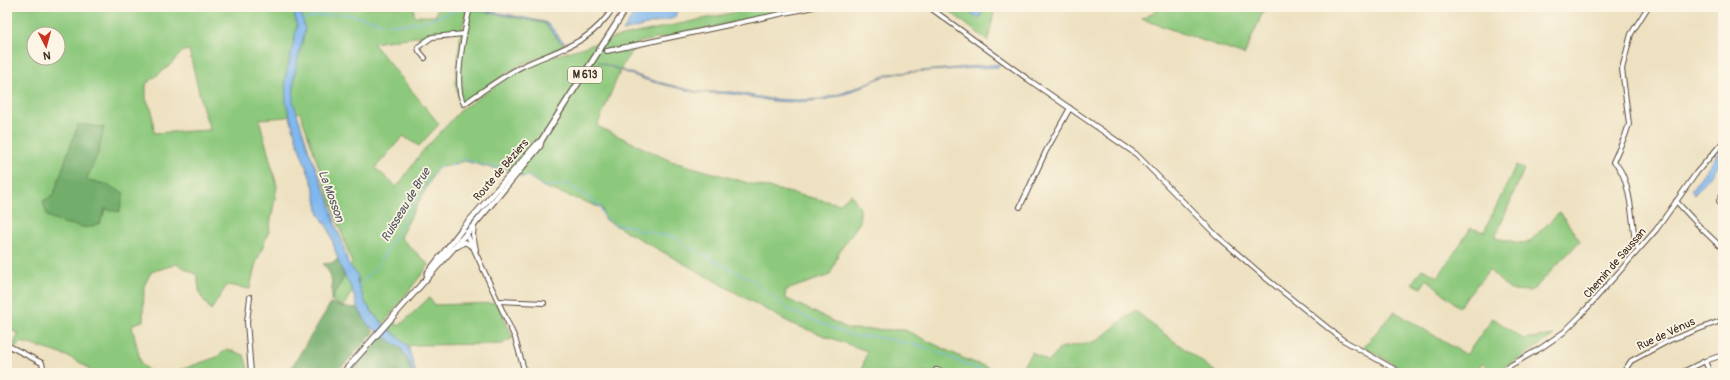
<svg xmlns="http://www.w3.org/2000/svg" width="1730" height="380" viewBox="0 0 1730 380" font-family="Pangolin,sans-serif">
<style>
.green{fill:#8dc97d;stroke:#647a4e;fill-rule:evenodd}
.forest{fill:#72ad6c;stroke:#566c45}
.water{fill:#7fb7ef;stroke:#5d7086}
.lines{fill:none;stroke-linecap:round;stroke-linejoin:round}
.stream{stroke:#7fb7ef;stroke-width:1}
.minor-casing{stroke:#564536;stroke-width:6}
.major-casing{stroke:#564536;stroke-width:7}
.minor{stroke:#fff;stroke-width:4}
.major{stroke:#fff;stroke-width:5}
.labels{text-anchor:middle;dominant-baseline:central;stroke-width:3.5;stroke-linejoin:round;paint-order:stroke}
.shield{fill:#fcf5e5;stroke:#75675a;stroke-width:1}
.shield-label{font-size:10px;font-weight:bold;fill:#3b2a1e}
.street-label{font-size:11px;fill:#3b2a1e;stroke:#fcf5e5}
.water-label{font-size:12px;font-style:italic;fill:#4f545d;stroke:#fcf5e5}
</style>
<rect width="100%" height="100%" fill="#fcf5e5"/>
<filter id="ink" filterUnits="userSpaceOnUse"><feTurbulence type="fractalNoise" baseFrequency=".025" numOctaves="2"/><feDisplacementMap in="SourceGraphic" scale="8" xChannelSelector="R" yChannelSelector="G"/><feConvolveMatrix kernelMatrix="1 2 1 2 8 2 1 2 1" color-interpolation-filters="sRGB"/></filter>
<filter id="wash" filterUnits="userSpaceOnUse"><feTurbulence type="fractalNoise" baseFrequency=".012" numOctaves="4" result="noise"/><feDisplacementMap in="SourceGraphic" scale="16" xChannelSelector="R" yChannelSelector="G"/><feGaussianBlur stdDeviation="0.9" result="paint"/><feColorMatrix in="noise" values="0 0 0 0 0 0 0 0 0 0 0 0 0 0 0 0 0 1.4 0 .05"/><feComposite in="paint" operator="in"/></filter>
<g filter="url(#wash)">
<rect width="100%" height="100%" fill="#ede1c1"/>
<!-- green -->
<g class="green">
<path d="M7,7H414V16H436L437,7H467L462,30L467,27L471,9L544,23L561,43L567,47L520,65L461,104L455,84L461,30L373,43L439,124L419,146L403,136L375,168L397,187L421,153L463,108L515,73L545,59L613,38L760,7H807L637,43L623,64L597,126L671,161L748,183L839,204L851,194L860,208V222L839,252L830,275L786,290L785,298L849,329L905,330L967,360L1004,373H932L920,371L919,373H861L867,351L792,324L604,219L602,208L544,187L528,176L522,177L508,169H495L465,161L437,168L400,237L429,265L383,324C373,311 355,297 359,279L343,307L331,300L352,263L300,112L287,117L259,119L277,186L269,231L255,266L250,289L227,285L211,310L200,295L197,275L177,264L151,272L144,286L143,321L136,323L132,326L141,364L149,371L163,373H92C84,358 37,346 20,342L17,347L13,345L19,334L7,328ZM34,34H58V58H34ZM189,50L203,109L210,130L154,133L152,111L146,99V84L170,65L183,51ZM99,151L86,180L105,184V209L100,223H63L43,201L53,196Z"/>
<path d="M944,7H995L988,41Z"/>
<path d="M1163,7H1265L1244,55L1142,19Z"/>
<path d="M1516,165L1524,169L1495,238L1521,243L1529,242L1560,212L1580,241L1532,291L1510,290L1489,270L1459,307L1427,279L1421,288L1412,283L1422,269L1438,277L1471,228L1484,232Z"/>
<path d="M429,298L435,305L498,303L513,338L502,344L414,345L408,346L387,327L392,320L399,326Z"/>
<path d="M1135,310L1155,327L1217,373H1018L1032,352L1049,362L1060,348L1097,341Z"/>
<path d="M1394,311L1466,355L1493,318L1523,339L1554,335L1522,357L1494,373L1483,364L1466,373H1410L1364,347Z"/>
<path d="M227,349L244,355L249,373H172L217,357Z"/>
</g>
<!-- forest -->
<g class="forest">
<path d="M78,124L104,127L99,151L86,180L105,184L124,193L119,212L105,209L100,223L88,228L63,223L47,216L43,201L53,196Z"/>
<path d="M338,259L344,277L331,300C333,286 333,274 323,264L332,263Z"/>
<path d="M331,303L343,307L359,308L360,313L374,333L336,373H288Z"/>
<path d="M384,335L401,348L413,373H348Z"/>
</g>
<!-- water -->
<g class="water">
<path d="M293,7H300L305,30L295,73L293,101L309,151L329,201L336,227L342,241L348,263L358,276L357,282L366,304L376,317L408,346L416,373H412L410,364L401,348L368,325L357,306L352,289L340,266L329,230L319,214L313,185L299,148L286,103L285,79L297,27Z"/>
<path d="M471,7L545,22C555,28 558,40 569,45L560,41L545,23L471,9Z"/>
<path d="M638,7H670L677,12L674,18L623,31Z"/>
<path d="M961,7H982L980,19Z"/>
<path d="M598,62L654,81L698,92H732L771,99L798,100L821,99L843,93L889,74L1001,64L998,67L910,72L889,75L875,80L851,92L824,100L794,102L773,101L732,94L694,92L649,81Z"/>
<path d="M1723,147V160L1695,194L1691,190Z"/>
</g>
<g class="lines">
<!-- stream -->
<g class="stream">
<path d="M336,14C355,13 371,22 390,24C416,27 442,15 466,7"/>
<path d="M303,20L316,16L334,15"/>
<path d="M521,178L530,176L543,187L568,184L599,205L604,217L615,225L632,226L641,232L647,230L656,234L676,237L686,246L751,279L791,311L855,337L871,336L921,346L988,373"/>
<path d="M358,287L379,264L407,215L437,168L455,165L462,159L493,167H509"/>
<path d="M1025,373L1028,367L1050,373"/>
</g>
</g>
</g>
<g filter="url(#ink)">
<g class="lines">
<!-- minor casing -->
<g class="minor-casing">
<g id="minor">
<path d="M470,7C465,29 452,86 464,104C483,91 502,76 523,66C561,48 589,45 614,7"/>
<path d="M929,7L1029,80L1136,154L1216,235L1268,280L1343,340L1401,373"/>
<path d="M607,51L813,7"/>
<path d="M425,58L419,51L418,47L432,37L464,34"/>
<path d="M1723,193L1719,201L1723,208"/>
<path d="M1676,201L1701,228L1723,249"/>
<path d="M1020,207L1046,151L1070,108"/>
<path d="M474,225L473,235L476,250"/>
<path d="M466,232L515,338L525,373"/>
<path d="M457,247L465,242L471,246"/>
<path d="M1639,249L1635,244C1633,225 1630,172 1613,162L1625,136L1629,124L1622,69L1631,34L1648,7"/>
<path d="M250,297L247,322L251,373"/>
<path d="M499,301L544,303"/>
<path d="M7,345L42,363L43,367L38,373"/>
<path d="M1705,361L1710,373"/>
<path d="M936,370L949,373"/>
<path d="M1497,373L1541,348L1564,332L1580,316L1656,230L1697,172L1723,142"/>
<path d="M1623,373L1631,361L1670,340L1723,320"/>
<path d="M1681,373L1705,361L1723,355"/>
</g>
</g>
<!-- major casing -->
<g class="major-casing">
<g id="major">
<path d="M427,274L463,228L538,143L541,141"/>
<path d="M343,373L474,225L540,146L541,141L627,7"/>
</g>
</g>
<!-- minor -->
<use href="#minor" class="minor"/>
<!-- major -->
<use href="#major" class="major"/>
</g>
</g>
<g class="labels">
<!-- shield labels -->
<rect class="shield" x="568" y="67" width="34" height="16" rx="3"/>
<g class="shield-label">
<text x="585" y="75">M 613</text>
</g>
<!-- street labels -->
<g class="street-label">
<text transform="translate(501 170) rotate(-49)">Route de Béziers</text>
<text transform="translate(1615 263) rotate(-49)">Chemin de Saussan</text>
<text transform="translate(1666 334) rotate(-25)">Rue de Vénus</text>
</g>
<!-- water labels -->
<g class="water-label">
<text transform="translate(331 196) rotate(70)">La Mosson</text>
<text transform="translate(406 205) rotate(-59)">Ruisseau de Brue</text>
</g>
</g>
<!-- margin -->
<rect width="1730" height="380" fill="none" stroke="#fcf5e5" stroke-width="24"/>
<!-- north arrow -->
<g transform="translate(46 46) rotate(174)"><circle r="19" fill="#fcf5e5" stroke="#afa495"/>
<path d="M0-3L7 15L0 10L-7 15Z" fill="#c8321e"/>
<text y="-6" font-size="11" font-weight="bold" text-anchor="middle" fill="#3b2a1e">N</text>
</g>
</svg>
